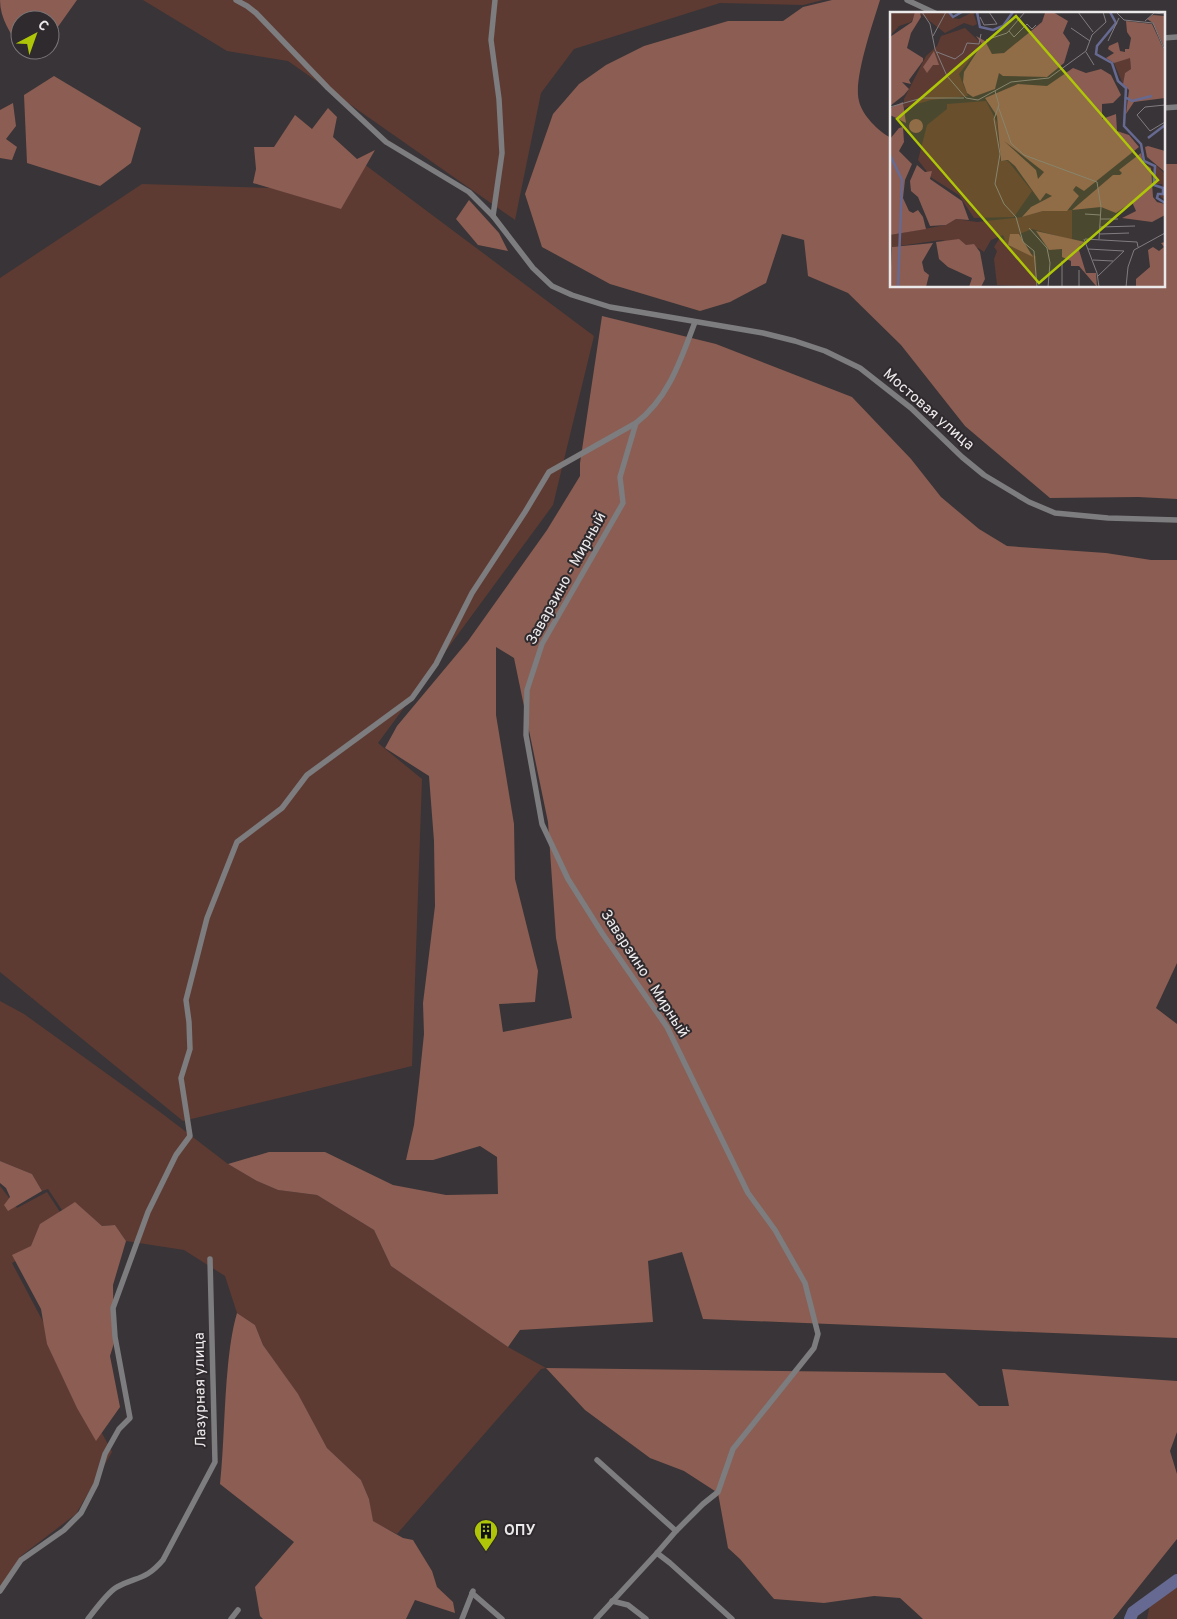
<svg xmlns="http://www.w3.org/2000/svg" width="1177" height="1619" viewBox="0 0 1177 1619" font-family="Overpass,sans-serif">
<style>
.green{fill:#5d3b33}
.forest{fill:#8b5d53;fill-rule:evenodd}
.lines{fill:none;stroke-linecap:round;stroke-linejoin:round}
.river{stroke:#666a92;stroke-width:12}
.minor{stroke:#7d7c7e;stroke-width:5.5}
.labels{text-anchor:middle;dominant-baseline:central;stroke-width:4;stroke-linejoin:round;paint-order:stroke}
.street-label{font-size:15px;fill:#ece9eb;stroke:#2f2a2d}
.poi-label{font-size:15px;font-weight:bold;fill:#ece9eb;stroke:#2f2a2d;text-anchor:start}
.inset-river{fill:none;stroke:#666a92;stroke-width:2.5}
.inset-road{fill:none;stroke:#817c7f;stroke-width:1}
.view{fill:#aec508;fill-opacity:0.15;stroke:#aec508;stroke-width:2.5}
.inset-edge{fill:none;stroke:#ece9eb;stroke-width:2.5}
</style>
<rect width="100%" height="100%" fill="#393437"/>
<!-- green -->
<g class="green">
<path d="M143,0H823L803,5L720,3L574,49L541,93L515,220L288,61L227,51Z"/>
<path d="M360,161L594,336L553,505L378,743L422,779L412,1066L183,1121L0,972V278L142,184L337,190Z"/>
<path d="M0,1001L24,1014L160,1112L228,1164L257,1181L278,1190L317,1195L374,1230L391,1266L508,1347L546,1368L541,1369L397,1534L372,1521L369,1499L361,1480L327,1448L298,1395L263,1345L255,1325L237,1313L225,1276L184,1250L126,1241L115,1225L102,1226L75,1203L62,1210L48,1189L42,1191L32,1174L0,1161Z"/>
<path d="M0,1186L17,1208L47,1192L71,1229L12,1263L112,1452L76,1514L21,1556L0,1589Z"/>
<path d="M1177,1586V1619H1147L1150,1604Z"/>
</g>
<!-- forest -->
<g class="forest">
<path d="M0,0H77L50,38V20H20V49C11,33 0,19 0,0Z"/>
<path d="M832,0H880C873,23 853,80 859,101C862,115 878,131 891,138V286H1163V164H1177V499L1138,497L1050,498L965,426L901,345L848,293L808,276L804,240L782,234L766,283L730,302L700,311L610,284L542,247L525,194L553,114L579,84L606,65L644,46L728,21H783L803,7Z"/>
<path d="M54,76L141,128L131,163L100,186L27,163L24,95Z"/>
<path d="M13,103L16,126L6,139L17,147L12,160L0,158V110Z"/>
<path d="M328,108L337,117L333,137L357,159L375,150L341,209L253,183L256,169L254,147H274L295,115L312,129Z"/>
<path d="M469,200L499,233L508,251L478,245L456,219Z"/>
<path d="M602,316L716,344L852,397L911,459L941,497L979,529L1007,546L1106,553L1151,560H1177V963L1156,1008L1177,1024V1338L703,1319L682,1252L648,1261L653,1322L520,1330L508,1347L391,1266L374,1230L317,1195L278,1190L257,1181L228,1164L269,1152H325L393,1185L446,1195L498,1194L497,1157L480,1146L433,1160H406L414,1125L419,1082L424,1034L423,1003L435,906L434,841L429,776L385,748L397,726L468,641L547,530L580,476V463ZM496,647L514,658L548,822L556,938L572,1018L503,1032L499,1004L535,1002L538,971L515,879L514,824L496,715Z"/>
<path d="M0,1161L32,1174L42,1191L8,1211L4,1205L10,1197L6,1188L0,1183Z"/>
<path d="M75,1202L102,1226L115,1225L126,1241L113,1285L114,1343L110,1356L120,1407L96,1441L77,1408L47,1344L41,1309L12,1255L31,1246L40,1224Z"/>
<path d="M237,1313L255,1325L263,1345L298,1394L327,1448L361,1480L369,1499L373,1521L403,1538L413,1540L432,1571L437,1587L453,1602L455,1613L415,1600L406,1619H263L260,1616L255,1587L294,1542L220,1484C224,1444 224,1405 228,1365C230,1347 232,1330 237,1313Z"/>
<path d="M546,1368L945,1373L979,1406H1009L1002,1369L1177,1381V1432L1170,1451L1177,1474V1539L1113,1619H923L900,1598L874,1596L824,1603L774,1599L740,1559L728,1548L718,1493L684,1471L650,1458L585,1410Z"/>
</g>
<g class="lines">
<!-- river -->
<path class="river" d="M1130,1619L1133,1612L1177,1580"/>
<!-- minor -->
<g class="minor">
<path d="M236,0L247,6L256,13L328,88L386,142L469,192L493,216"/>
<path d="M495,0L491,40L499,99L502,153L493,216L533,268L552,286L572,295L610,307L763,333L795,341L825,351L860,368L911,408L962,457L984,475L1029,502L1055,513L1108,518L1177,520"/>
<path d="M907,0L937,14"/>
<path d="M1163,38L1177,37"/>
<path d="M1163,108L1177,107"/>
<path d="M597,1460L676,1531"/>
<path d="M657,1553L670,1563L732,1619"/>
<path d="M0,1591L21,1560L64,1530L81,1513L96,1484L105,1454L119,1429L130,1418L115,1337L113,1308L148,1212L176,1155L190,1136L181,1078L190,1049L189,1022L186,1000L207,918L237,842L282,808L307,775L412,698L436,664L472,593L525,512L549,472L636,423C669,398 681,359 695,322"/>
<path d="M472,1593L502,1619"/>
<path d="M612,1601L628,1605L646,1619"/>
<path d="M88,1619C94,1611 109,1591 117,1587C137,1576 145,1581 163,1560L215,1462L210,1259"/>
<path d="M231,1619L238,1610"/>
<path d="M462,1619L473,1591"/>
<path d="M596,1619L657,1553L676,1531L703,1504L718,1492L733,1449L814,1348L818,1334L805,1283L775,1230L748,1193L667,1027L602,933L568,879L542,824L526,735L527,690L542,644L623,503L620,477L636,423"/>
</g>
</g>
<!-- icons -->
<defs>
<g id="building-pin" transform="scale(1.25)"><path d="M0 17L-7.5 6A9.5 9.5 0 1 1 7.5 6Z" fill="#aec508" stroke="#2f2a2d"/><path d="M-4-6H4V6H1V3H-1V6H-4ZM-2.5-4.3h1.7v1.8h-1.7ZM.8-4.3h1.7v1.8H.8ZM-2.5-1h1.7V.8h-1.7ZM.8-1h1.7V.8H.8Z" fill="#111"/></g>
</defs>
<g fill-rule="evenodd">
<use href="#building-pin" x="486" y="1531"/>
</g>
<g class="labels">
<!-- street labels -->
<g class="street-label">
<text transform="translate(928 410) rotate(41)">Мостовая улица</text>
<text transform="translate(567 579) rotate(-61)">Заварзино - Мирный</text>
<text transform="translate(644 974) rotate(57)">Заварзино - Мирный</text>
<text transform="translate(201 1390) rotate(-91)">Лазурная улица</text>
</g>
<!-- poi labels -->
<g class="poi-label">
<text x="504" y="1531">ОПУ</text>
</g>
</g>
<!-- overview -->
<g transform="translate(890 12)">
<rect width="275" height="275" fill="#393437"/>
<path d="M0,0H26L21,10L9,14L0,24ZM28,0H59L63,6L69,7L83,0L87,12L83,14L74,11L55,21ZM75,16L92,32L69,62L78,84L41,88L14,96V87L36,44L47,34L51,24ZM235,45L240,46L241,57L235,61L233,72L224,51ZM96,89L107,110L110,149H118L142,179L124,205L84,206L69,183L42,166L28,148L37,113L57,97V92ZM266,153L275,162V188L270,184L274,181L272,172H266L264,168ZM182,198V228L142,217L122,225L119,234L146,244L147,275L107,273L104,247L107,239L104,235L109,227L115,228L113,223L101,228L94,240L88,236L51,228L2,235L0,240V223L56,213L66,207L87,210L132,205L153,199Z" fill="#5d3b33"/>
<path d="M25,0H30L31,5L21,21L17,36L33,46V49L19,68L21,72L12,70L19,77L14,83L0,94V25L22,10ZM163,0L178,9L173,21L180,31L174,51L157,65L113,64L109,61L105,77L83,85L77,81L73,70L74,60L92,32L86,24L95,29L102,42L114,41L152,10L155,1ZM263,3L275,4V37L263,11L257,7ZM236,9L262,12L275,40V86L244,90L236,102L239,78L233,72L235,61L241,57L240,46L224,51L216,46L224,41L218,37L219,34L228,30L230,39L235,40V37H239L241,26L237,20ZM44,39L49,53H43L37,61L33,55ZM183,56L196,61L211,57L221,63L231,83L223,91L212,92V107L226,102L227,119L239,123L249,135L194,179L186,174L183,178L189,184L177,199H153L132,205L141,195L162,184L156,181L150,189L125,154L118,148L111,149L107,104L95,86L128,72L157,74ZM114,129L154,160L148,167L146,158ZM13,90L16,111L0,103V96ZM19 114a7 7 0 1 1 14 0a7 7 0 1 1-14 0ZM13,115L14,130L9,139L22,152L15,168L13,186L19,199L23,201L28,198L33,205L36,217L0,223V127L9,116ZM258,134L275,139V160L257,145L255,135ZM251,141L253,151L261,156L263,185L267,190L275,192V203L262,210L232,206L246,199L242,190L226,201L211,195L182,198L223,163H230L232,161L229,158ZM27,153L35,160L42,159L40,167L72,189L79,208L66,207L56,213L40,214L28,185L21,179L20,169ZM146,219L195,230L190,233L189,238L196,261H206L207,275L189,254H181V249L172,245V237L159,238ZM120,222H129L143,245L118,233ZM69,227L76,233L84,232L90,240L95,267L91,275H79L82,266L58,255L49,247L46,230ZM275,230V275H246V267L260,255L258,238L263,235L269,239L274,235L271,231ZM43,231L32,250L34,259L39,263L36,275H0L2,235Z" fill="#8b5d53" fill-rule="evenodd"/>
<path class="inset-river" d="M59,0L63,5L72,0M87,0L90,15L103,18L113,14L123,0M220,0L226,11L207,34L206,42L222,51L228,69L236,76L234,114L251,132L254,149L265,154L264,173L273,176V182H268L267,186L275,191M235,85L242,89L262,84M258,126L275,113M0,143L12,168L8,275"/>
<path class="inset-road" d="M32,0L40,12L45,37L57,64L76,86L88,88L121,70L159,66L196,39L202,23L216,10L213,0M188,0L203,20M226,0L234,8L263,11L275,39M90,5L94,13L107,12L99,0M255,9L264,1L275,2M181,16L200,29M119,19L124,25L137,12L142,17L146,13M43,24L56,0M96,28L117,21L135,0M218,29L229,6M47,40L65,47L73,41L77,31L89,32L91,22M196,40L204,53M105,79L109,93L104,107L110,142L105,172L114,192L126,205L133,230L144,239L147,275M275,93L255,95L247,103L260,119L275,110M108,94L121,131L134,143L207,170L211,195L209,227M0,95L32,86H74M195,202L210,203M210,207H228M210,215L245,214M139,216L157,236L160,251L158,275M210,222L239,221M194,227L207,261L209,275M195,227L247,230L248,235M198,237L234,239L208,264M203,248L223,249M172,249V275M189,275V258M236,275L238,255L244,238L275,221"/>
<path class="view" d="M126,4L268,168L149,271L7,107Z"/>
<rect width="275" height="275" class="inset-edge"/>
</g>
<!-- north arrow -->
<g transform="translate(35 35) rotate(41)"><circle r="24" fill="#2f2a2d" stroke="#7b7679"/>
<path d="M0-4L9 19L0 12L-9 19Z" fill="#aec508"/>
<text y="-8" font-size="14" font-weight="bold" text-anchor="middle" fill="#ece9eb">С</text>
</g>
</svg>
